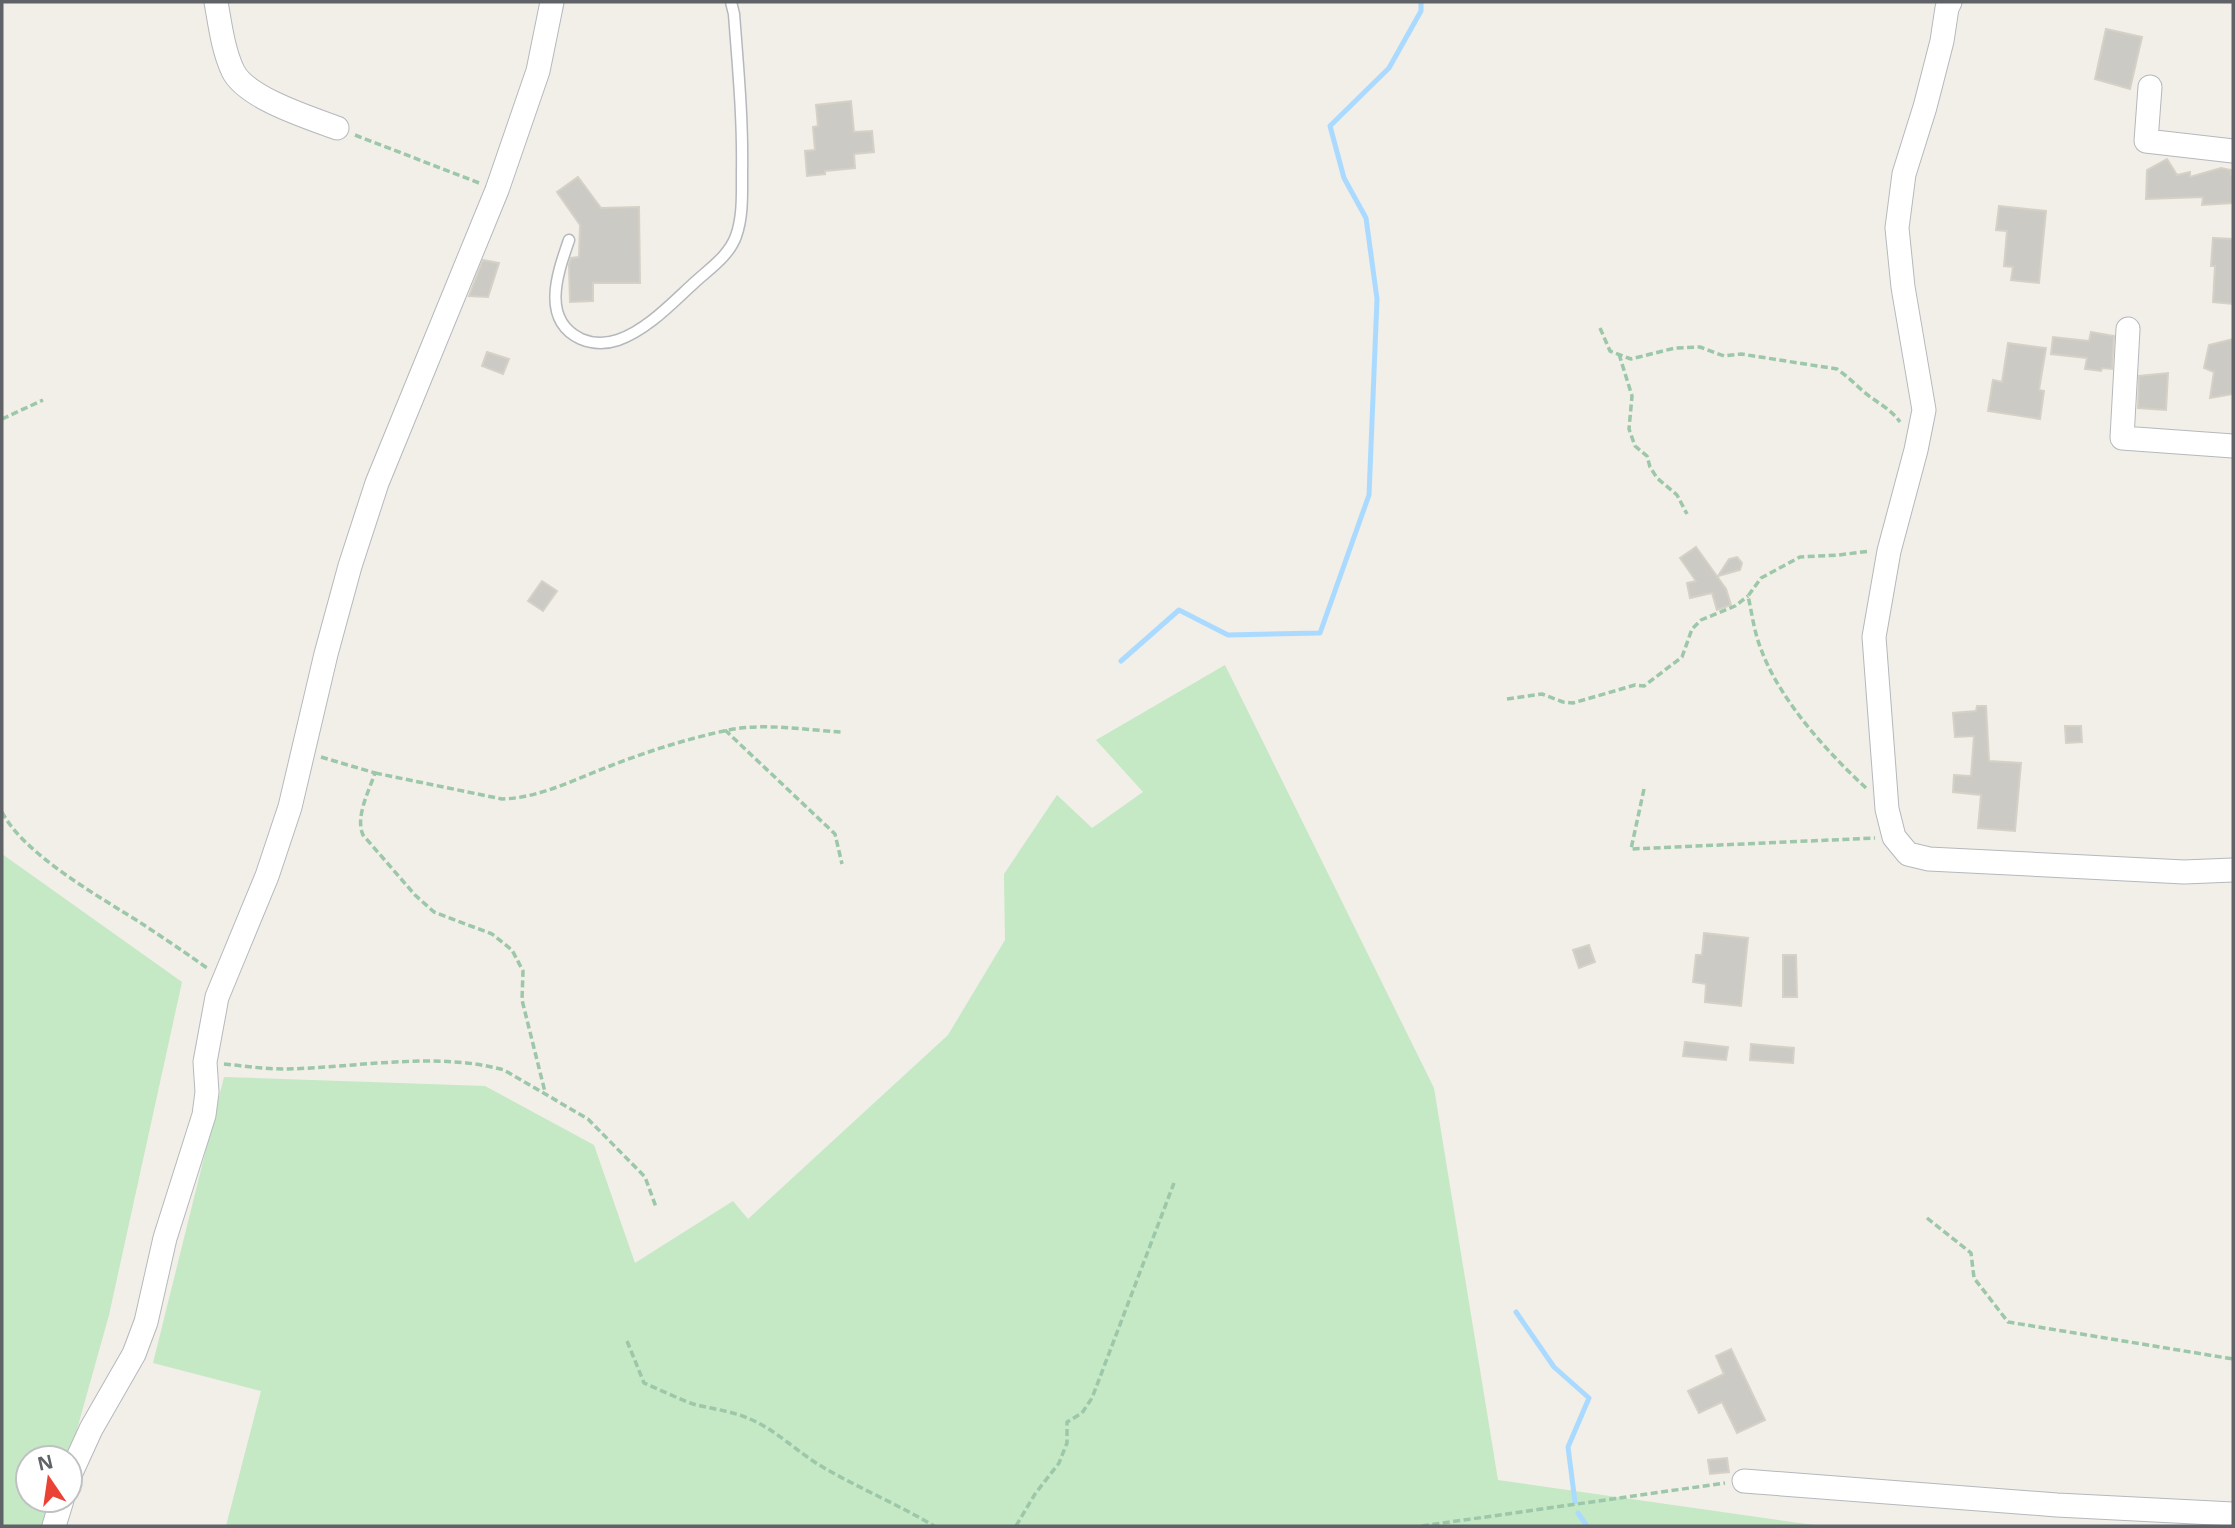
<svg xmlns="http://www.w3.org/2000/svg" width="2235" height="1528" viewBox="0 0 2235 1528" font-family="'Open Sans',sans-serif">
<style>
.green{fill:#c5e8c5}
.lines{fill:none;stroke-linecap:round;stroke-linejoin:round}
.stream{stroke:#aadaff;stroke-width:5}
.building{fill:#cccac5;stroke:#d6d1c6;stroke-width:2}
.service-casing{stroke:#b5b8bc;stroke-width:13}
.minor-casing{stroke:#b5b8bc;stroke-width:25}
.path{stroke:#9cc7a9;stroke-width:3.5;stroke-dasharray:7 3.5;stroke-linecap:butt}
.service{stroke:#fff;stroke-width:10}
.minor{stroke:#fff;stroke-width:23}
</style>
<rect width="100%" height="100%" fill="#f1efe8"/>
<!-- green -->
<g class="green">
<path d="M1225,665L1434,1088L1498,1480L1821,1526H226L261,1391L153,1363L224,1077L485,1086L594,1145L635,1263L733,1201L748,1219L948,1035L1005,940L1004,874L1057,795L1092,828L1143,792L1096,740Z"/>
<path d="M2,854L182,982L109,1315L69,1458H28V1500H57L50,1526H2Z"/>
</g>
<g class="lines">
<!-- stream -->
<g class="stream">
<path d="M1121,661L1179,610L1228,635L1320,633L1369,495L1377,299L1366,218L1344,178L1330,126L1389,68L1421,11V2"/>
<path d="M1516,1312L1554,1367L1589,1398L1568,1447L1575,1502"/>
<path d="M1578,1513L1587,1526"/>
</g>
</g>
<!-- building -->
<g class="building">
<path d="M2106,29L2142,37L2130,89L2095,79Z"/>
<path d="M851,101L854,132L872,131L874,152L854,154L855,168L825,171V174L807,176L805,151L815,150L813,127L818,126L816,105Z"/>
<path d="M2167,159L2177,175L2190,172V177L2221,168L2231,170V175H2233V203L2202,205L2203,197L2146,199L2147,170Z"/>
<path d="M578,177L601,208L639,207L640,283H593V301L570,302L569,265L571,258L579,257L580,225L557,192Z"/>
<path d="M1999,206L2046,211L2039,283L2011,280L2013,267L2004,266L2007,231L1996,230Z"/>
<path d="M2213,238L2233,239V304L2213,302L2215,266H2211Z"/>
<path d="M483,260L499,263L488,297L469,296Z"/>
<path d="M2091,332L2114,336L2112,369L2102,368L2101,371L2085,369L2087,358L2051,354L2053,337L2089,341Z"/>
<path d="M2233,339V394L2210,398L2214,372L2204,368L2209,345Z"/>
<path d="M2008,343L2046,348L2039,390L2044,391L2040,419L1988,411L1993,380L2002,382Z"/>
<path d="M487,352L509,359L503,374L482,366Z"/>
<path d="M2168,373L2166,410L2138,408L2139,376Z"/>
<path d="M1696,547L1726,589L1731,605L1717,610L1712,593L1690,598L1687,583L1696,581L1680,558Z"/>
<path d="M1737,557L1742,563L1740,570L1718,576L1729,559Z"/>
<path d="M542,581L557,591L543,611L528,601Z"/>
<path d="M1977,706H1986L1989,761L2021,763L2015,831L1978,828L1981,795L1953,792L1954,775L1971,776L1974,736L1955,737L1953,713L1976,711Z"/>
<path d="M2065,726H2081L2082,742L2066,743Z"/>
<path d="M1704,933L1748,938L1741,1006L1705,1002L1706,984L1693,982L1696,955H1702Z"/>
<path d="M1589,945L1595,962L1579,968L1573,950Z"/>
<path d="M1783,955H1796L1797,997H1783Z"/>
<path d="M1685,1042L1728,1047L1726,1060L1683,1056Z"/>
<path d="M1751,1044L1794,1048L1793,1063L1750,1060Z"/>
<path d="M1731,1349L1765,1420L1737,1433L1722,1402L1699,1413L1688,1391L1724,1374L1716,1356Z"/>
<path d="M1727,1458L1729,1472L1710,1474L1708,1460Z"/>
</g>
<g class="lines">
<!-- service casing -->
<g class="service-casing">
<path id="service" d="M569,240C558,272 540,320 581,339C593,344 606,344 618,340C647,330 672,303 694,283C709,269 729,256 736,236C743,217 742,193 742,173C743,119 738,67 734,14L731,2"/>
</g>
<!-- minor casing -->
<g class="minor-casing">
<g id="minor">
<path d="M216,2C220,24 223,50 233,71C246,98 310,118 337,128"/>
<path d="M1950,2L1947,8L1942,41L1925,107L1904,174L1897,228L1903,287L1924,410L1916,450L1889,551L1874,637L1887,809L1894,837L1908,854L1929,859L2184,872L2233,870"/>
<path d="M2150,87L2146,141L2233,151"/>
<path d="M2128,329L2122,438L2233,446"/>
<path d="M70,1475L91,1429L134,1354L146,1322L165,1238L204,1115L207,1092L205,1062L217,997L267,876L290,807L326,654L350,566L377,483L497,190L538,71L552,2"/>
<path d="M1744,1481L2057,1505L2233,1514"/>
<path d="M54,1526L62,1500"/>
</g>
</g>
<!-- path -->
<g class="path">
<path d="M355,135L479,183"/>
<path d="M1600,328L1610,351L1631,359L1675,348L1700,347L1724,356L1741,354L1837,369C1847,376 1855,384 1864,392C1877,403 1890,408 1900,422"/>
<path d="M1619,354L1632,396L1629,429L1635,446L1647,456L1650,467L1657,478L1677,495L1687,514"/>
<path d="M2,419L43,400"/>
<path d="M1507,699L1542,694L1563,702L1573,703L1635,685L1644,686L1682,657L1692,629L1701,620L1735,606L1748,596"/>
<path d="M725,730L835,834L842,864"/>
<path d="M321,757L375,773C369,791 355,817 363,835L415,895L434,912L492,934L512,950L523,971L522,1000L545,1092"/>
<path d="M375,773L502,799C540,798 575,779 610,766C646,752 686,739 724,731C761,722 804,730 842,732"/>
<path d="M1866,788C1827,752 1779,699 1761,649C1754,632 1752,613 1748,596L1761,578L1800,557L1839,555L1870,551"/>
<path d="M1644,789L1631,849L1875,838"/>
<path d="M2,812C25,856 102,898 144,925C165,939 186,953 207,968"/>
<path d="M224,1064C244,1066 264,1069 284,1069C354,1068 436,1051 504,1070L588,1119L645,1177L656,1207"/>
<path d="M1927,1218L1971,1253L1974,1278L2008,1322L2233,1359"/>
<path d="M627,1341L644,1383C660,1390 677,1398 693,1404C712,1409 732,1411 750,1419C778,1431 799,1454 826,1469C861,1489 899,1505 934,1526"/>
<path d="M1016,1526L1035,1494L1059,1463L1067,1443V1422L1082,1413L1092,1398L1174,1183"/>
<path d="M1422,1526L1725,1483"/>
</g>
<!-- service -->
<use href="#service" class="service"/>
<!-- minor -->
<use href="#minor" class="minor"/>
</g>
<!-- border -->
<rect width="2235" height="1528" fill="none" stroke="#5f6368" stroke-width="7"/>
<!-- north arrow -->
<g transform="translate(49 1479) rotate(347)"><circle r="33" fill="#ffffff" stroke="#bfc1c3" stroke-width="2"/>
<path d="M0-5L12 26L0 18L-12 26Z" fill="#ea4335"/>
<text y="-10" font-size="19" font-weight="bold" text-anchor="middle" fill="#5f6368">N</text>
</g>
</svg>
